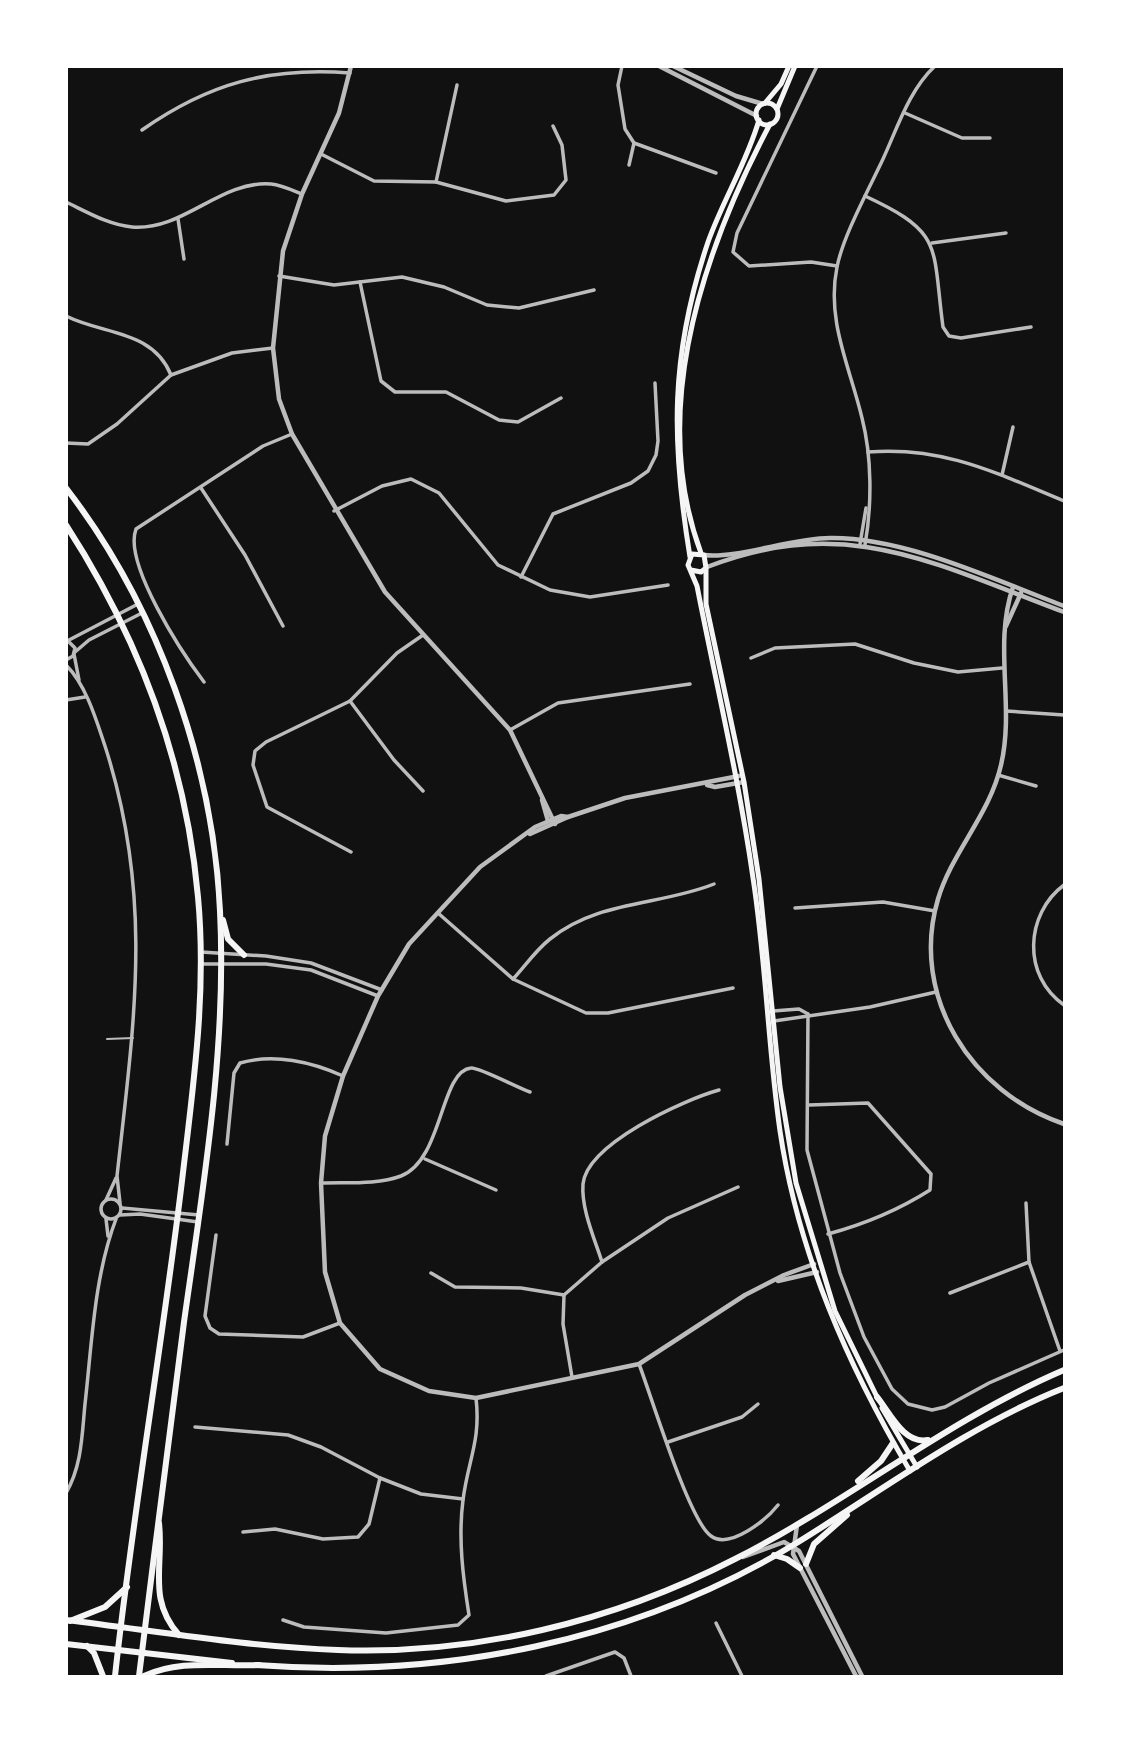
<svg xmlns="http://www.w3.org/2000/svg" width="1131" height="1743" viewBox="0 0 1131 1743" font-family="Commissioner,sans-serif">
<style>
.lines{fill:none;stroke-linecap:round;stroke-linejoin:round}
.service{stroke:#bcbcbc;stroke-width:2}
.minor{stroke:#bcbcbc;stroke-width:3.5}
.tertiary{stroke:#bcbcbc;stroke-width:4.5}
.secondary{stroke:#f5f5f5;stroke-width:5}
.primary{stroke:#f5f5f5;stroke-width:6}
.trunk{stroke:#f5f5f5;stroke-width:6}
</style>
<rect width="100%" height="100%" fill="#111"/>
<g class="lines">
<!-- service -->
<path class="service" d="M107,1039L133,1038"/>
<!-- minor -->
<g class="minor">
<path d="M622,66L618,85L625,129L634,143L716,173"/>
<path d="M817,66L737,233L733,252L749,266L811,262L837,266"/>
<path d="M905,113L962,138H990"/>
<path d="M142,130C209,83 269,67 350,73"/>
<path d="M321,154L374,181L436,182L506,201L554,195L566,180L562,145L553,126"/>
<path d="M629,165L634,143"/>
<path d="M436,182L457,85"/>
<path d="M865,196C945,233 932,246 943,327L949,336L961,338L1031,327"/>
<path d="M66,202C87,212 109,225 132,227C184,231 220,180 271,184C281,185 292,190 302,194"/>
<path d="M178,219L184,259"/>
<path d="M932,243L1006,233"/>
<path d="M279,276L334,285L402,277L444,287L487,305L519,308L594,290"/>
<path d="M360,282L381,381L395,392H446L499,420L518,422L561,398"/>
<path d="M66,316C104,335 153,330 171,375"/>
<path d="M66,443L88,444L117,424L171,375L232,353L273,348"/>
<path d="M868,452C944,446 996,473 1064,501"/>
<path d="M1002,475L1013,427"/>
<path d="M201,488L245,555L283,626"/>
<path d="M334,511L382,486L411,479L439,493L498,565L550,590L590,597L668,585"/>
<path d="M860,544L866,508"/>
<path d="M865,545C872,505 872,457 862,418C850,367 826,321 837,267C843,236 869,189 883,159C897,129 909,90 935,66"/>
<path d="M521,577L553,514L631,483L648,471L656,455L658,441L655,383"/>
<path d="M66,639L75,648L73,656L66,660"/>
<path d="M69,640L138,604"/>
<path d="M75,652L89,640L142,613"/>
<path d="M74,654L79,680"/>
<path d="M751,658L775,648L855,644L914,663L958,672L1002,668"/>
<path d="M66,665C86,685 96,719 105,746C154,898 134,1022 117,1176L120,1203"/>
<path d="M204,682C182,653 123,563 136,529L263,446L292,434"/>
<path d="M66,700L85,697"/>
<path d="M350,701L394,760L423,791"/>
<path d="M1006,711L1064,715"/>
<path d="M510,730L558,703L690,684"/>
<path d="M998,775L1036,786"/>
<path d="M351,852L267,807L253,765L255,751L266,742L350,701L397,653L423,635"/>
<path d="M1064,885C1025,914 1022,976 1064,1005"/>
<path d="M795,908L883,902L935,911"/>
<path d="M438,913L513,979L586,1013H608L733,988"/>
<path d="M201,952L266,956L311,963L382,990"/>
<path d="M202,964H266L311,970L378,996"/>
<path d="M513,979C525,966 536,950 550,939C598,900 659,906 714,884"/>
<path d="M773,1011L799,1009L808,1014"/>
<path d="M808,1014L807,1150L840,1273L864,1337L892,1389L908,1404L932,1410L945,1407L989,1383L1064,1350"/>
<path d="M774,1021L870,1007L936,992"/>
<path d="M809,1105L868,1103L931,1174L930,1190C897,1211 865,1224 828,1234"/>
<path d="M227,1144L234,1073L240,1063C274,1053 312,1062 343,1076"/>
<path d="M425,1159L496,1190"/>
<path d="M321,1183C346,1182 377,1185 401,1176C443,1160 440,1071 471,1068C479,1067 518,1088 530,1092"/>
<circle cx="111" cy="1209" r="10"/>
<path d="M106,1200L116,1178"/>
<path d="M1026,1203L1029,1262L1060,1351"/>
<path d="M122,1208L199,1215"/>
<path d="M120,1215L140,1214L198,1222"/>
<path d="M106,1219L108,1236"/>
<path d="M216,1235L205,1316L210,1328L219,1334L303,1337L340,1323"/>
<path d="M602,1262C595,1240 581,1209 583,1184C587,1144 683,1100 719,1090"/>
<path d="M431,1273L455,1287L521,1288L564,1295"/>
<path d="M950,1293L1029,1262"/>
<path d="M639,1364C651,1395 689,1521 711,1536C730,1550 767,1519 778,1505"/>
<path d="M572,1377L563,1324L564,1295L602,1262L668,1218L738,1187"/>
<path d="M195,1427L288,1435L321,1447L380,1478L421,1494L463,1499"/>
<path d="M668,1442L742,1417L758,1404"/>
<path d="M66,1493C82,1466 82,1434 85,1404C92,1343 94,1277 116,1219"/>
<path d="M243,1532L275,1529L323,1539L358,1537L369,1524L380,1478"/>
<path d="M283,1620L304,1627L386,1633L458,1625L469,1615C463,1577 458,1539 463,1500C468,1460 481,1441 476,1398"/>
<path d="M716,1623L742,1676"/>
<path d="M546,1676L615,1652L624,1658L631,1676"/>
</g>
<!-- tertiary -->
<g class="tertiary">
<path d="M351,66L339,113L302,194L283,251L273,348L279,399L292,434L385,592L510,730L555,824"/>
<path d="M659,66L757,116"/>
<path d="M673,66L736,96L763,104"/>
<path d="M704,555C737,559 792,538 830,538C905,537 995,580 1064,606"/>
<path d="M707,567C846,513 935,564 1064,612"/>
<path d="M1013,587C993,645 1015,706 1001,765C990,814 952,852 938,899C909,997 972,1093 1064,1124"/>
<path d="M1006,626L1021,593"/>
<path d="M707,785L715,787L744,782"/>
<path d="M542,800L548,821"/>
<path d="M568,817L561,816L535,827L480,867L409,944L378,996L343,1076L325,1136L321,1183L325,1272L340,1323L380,1369L429,1391L476,1398L639,1364L745,1295L784,1275L814,1264"/>
<path d="M530,834L568,817L625,798L739,776"/>
<path d="M778,1281L817,1272"/>
<path d="M797,1525L793,1554L856,1676"/>
<path d="M743,1557L784,1542L799,1551L862,1676"/>
</g>
<!-- secondary -->
<g class="secondary">
<path d="M765,103L781,84L789,66"/>
<circle cx="767" cy="114" r="11"/>
<path d="M777,109L795,66"/>
<path d="M701,553C648,411 703,251 770,124"/>
<path d="M690,557C671,441 670,355 708,242C723,200 747,162 759,120"/>
<path d="M706,568V604L744,782L759,879L780,1087L796,1183L835,1311L878,1399"/>
<path d="M691,570L701,572L706,568L704,555L692,554L688,565L697,586C716,683 739,780 753,878C766,962 768,1047 780,1131C798,1253 848,1366 910,1471"/>
<path d="M882,1408L917,1467"/>
</g>
<!-- primary -->
<g class="primary">
<path d="M877,1397C890,1413 904,1445 928,1440"/>
<path d="M858,1481L881,1461L893,1443"/>
<path d="M774,1555L787,1559L800,1568"/>
<path d="M806,1564L814,1544L847,1515"/>
<path d="M66,1620C157,1631 247,1647 338,1650C475,1655 613,1622 735,1559C849,1501 947,1420 1064,1370"/>
<path d="M66,1644L232,1663"/>
<path d="M256,1665C444,1679 633,1642 795,1544C883,1490 968,1426 1064,1388"/>
</g>
<!-- trunk -->
<g class="trunk">
<path d="M66,488C157,606 213,762 220,911C227,1048 203,1187 184,1322C168,1440 154,1558 139,1676"/>
<path d="M66,525C139,638 186,763 198,897C207,993 193,1087 182,1181C162,1347 133,1511 115,1676"/>
<path d="M223,920L228,939L244,955"/>
<path d="M159,1523C164,1566 147,1599 179,1635"/>
<path d="M70,1621L105,1607L127,1587"/>
<path d="M87,1646L94,1653L103,1676"/>
<path d="M144,1676C180,1659 220,1667 259,1665"/>
</g>
</g>
<!-- border -->
<rect width="1131" height="1743" fill="none" stroke="#ffffff" stroke-width="136"/>
</svg>
